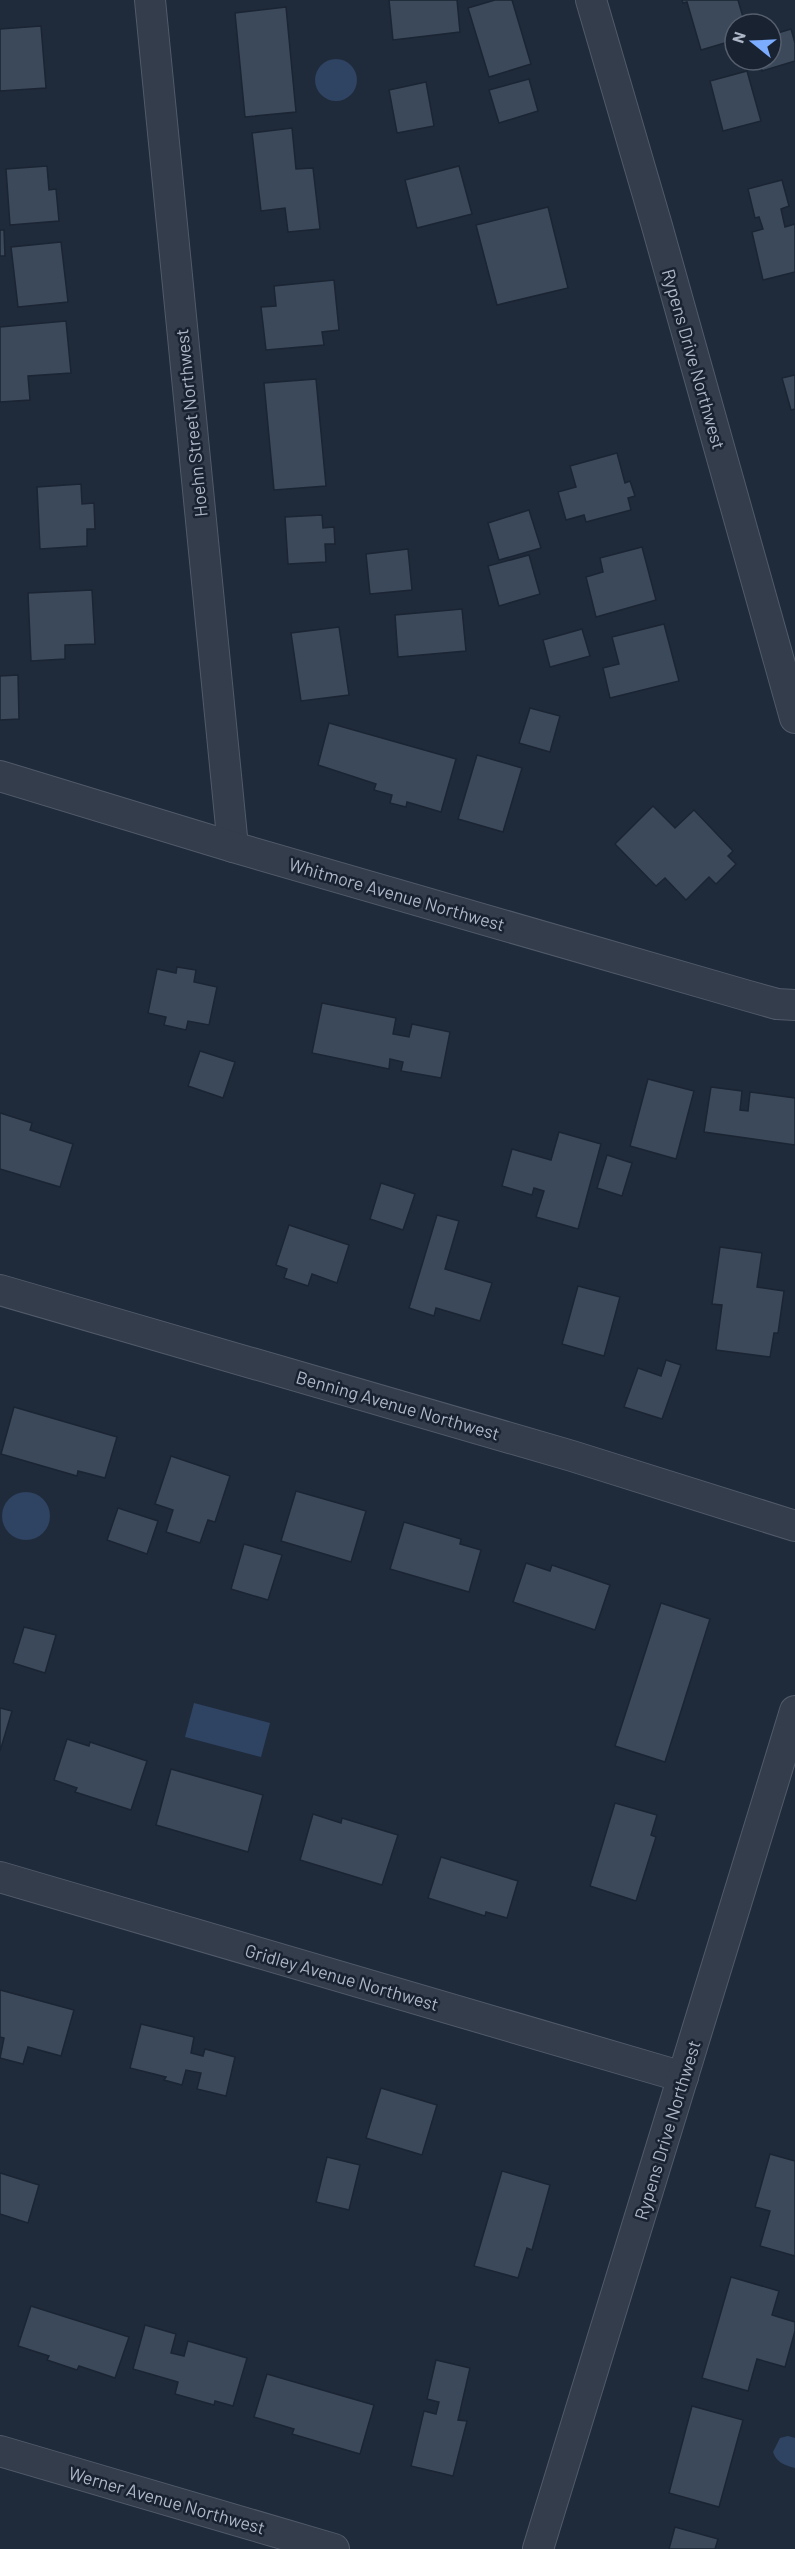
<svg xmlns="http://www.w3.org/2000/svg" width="795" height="2549" viewBox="0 0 795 2549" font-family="Barlow,sans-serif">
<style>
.water{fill:#2f4362}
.building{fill:#3b495b;stroke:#1b2432;stroke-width:1.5}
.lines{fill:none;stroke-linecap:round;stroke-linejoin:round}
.street-casing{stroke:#515a69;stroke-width:32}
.street{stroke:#333d4c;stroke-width:30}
.labels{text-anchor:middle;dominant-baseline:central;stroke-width:5;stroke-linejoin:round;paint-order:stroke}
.street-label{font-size:18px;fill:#aeb7c8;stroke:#192230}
</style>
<rect width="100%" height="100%" fill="#1f2b3b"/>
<!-- water -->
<g class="water">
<circle cx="336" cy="80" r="21"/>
<circle cx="26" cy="1516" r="24"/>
<path d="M194,1703L270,1723L261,1757L185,1737Z"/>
<path d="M788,2436L795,2438V2468C784,2465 777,2463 773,2452L780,2438Z"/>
</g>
<!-- building -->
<g class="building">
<path d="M389,0H457L460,32L393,40Z"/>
<path d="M495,0H512L531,64L489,77L468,8Z"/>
<path d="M682,0H738L745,24H735V40L701,50L687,2L683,3Z"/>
<path d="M286,7L296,112L245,117L235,13Z"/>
<path d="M41,26L46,88L0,91V29Z"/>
<path d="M791,29L795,43V61L762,71L759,60H771V35Z"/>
<path d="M747,71L761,121L723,131L710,81Z"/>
<path d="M529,79L538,111L499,123L489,90Z"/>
<path d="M426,82L434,126L397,133L389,90Z"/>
<path d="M292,128L296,169L313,168L320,229L288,232L285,208L261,211L252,133Z"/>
<path d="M47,166L49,190L56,189L59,221L10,225L6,169Z"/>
<path d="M459,166L472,214L417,228L405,180Z"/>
<path d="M782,180L789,206L781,209L785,227L795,224V272L763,280L752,232L763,229L759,217L755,218L748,189Z"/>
<path d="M548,207L568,288L497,305L476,225Z"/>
<path d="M0,230H4L5,256H0Z"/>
<path d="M61,242L68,302L18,307L11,247Z"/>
<path d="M334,280L339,330L322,332L324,345L266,350L261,307L276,306L274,286Z"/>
<path d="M66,321L71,373L28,376L30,400L0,402V327Z"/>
<path d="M795,375V409L791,410L782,378Z"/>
<path d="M316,379L326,486L274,490L264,383Z"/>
<path d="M617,453L625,483L630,481L635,496L628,498L631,510L586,522L584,515L566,520L558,492L576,487L570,466Z"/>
<path d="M81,484L82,504L94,503L95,529H87V546L40,549L37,487Z"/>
<path d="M529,510L541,548L499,560L488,523Z"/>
<path d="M322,515L323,528L334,527L335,544H325L326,562L288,564L285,517Z"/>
<path d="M642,547L656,600L596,617L586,577L603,572L600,558Z"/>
<path d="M408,549L412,590L370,594L366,554Z"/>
<path d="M529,555L540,594L499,606L488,566Z"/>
<path d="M92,590L95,644L65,645V659L31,661L28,593Z"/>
<path d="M462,609L466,651L398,657L395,615Z"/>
<path d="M664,624L679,681L610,698L603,668L619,664L612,637Z"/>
<path d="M339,627L349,695L301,701L291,633Z"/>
<path d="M582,629L590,656L550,667L543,640Z"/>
<path d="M18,675L19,719L0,720V676Z"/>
<path d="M530,708L560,716L550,752L519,743Z"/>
<path d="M329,723L456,759L441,812L407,802L406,807L390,803L392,795L374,790L376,784L318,765Z"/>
<path d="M477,755L522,768L503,832L458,819Z"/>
<path d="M653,806L675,828L694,810L733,851L728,856L736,864L716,884L709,877L686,900L665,878L656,886L615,844Z"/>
<path d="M177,967L196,970L194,982L217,987L209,1025L188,1021L186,1030L164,1025L166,1017L148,1013L157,969L176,973Z"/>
<path d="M322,1003L396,1018L393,1034L409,1037L412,1024L450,1032L441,1078L401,1071L403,1062L390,1059L389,1069L312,1053Z"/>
<path d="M200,1051L235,1062L223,1098L188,1086Z"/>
<path d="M648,1079L694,1091L676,1159L630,1146Z"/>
<path d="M711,1087L742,1091L740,1110L748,1111L750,1092L795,1098V1145L704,1132Z"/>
<path d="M0,1113L32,1123L30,1130L73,1144L60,1187L0,1169Z"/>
<path d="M559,1132L601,1144L578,1229L536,1217L544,1191L534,1188L532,1195L502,1186L512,1149L551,1160Z"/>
<path d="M607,1155L632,1163L622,1196L597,1188Z"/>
<path d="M381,1183L415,1194L403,1230L370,1219Z"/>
<path d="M437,1215L459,1221L445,1269L492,1283L480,1321L436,1308L434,1316L409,1308Z"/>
<path d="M289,1225L349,1245L337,1283L312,1274L308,1286L284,1278L287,1269L276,1265Z"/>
<path d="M720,1247L762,1253L757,1287L784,1291L778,1333H774L770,1357L716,1350L722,1305L712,1304Z"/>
<path d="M578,1286L620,1297L604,1356L562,1344Z"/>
<path d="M666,1360L681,1365L662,1419L624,1407L638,1368L661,1376Z"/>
<path d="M14,1407L117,1437L105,1478L78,1471L77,1476L1,1454Z"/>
<path d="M171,1456L230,1476L215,1522L208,1520L200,1543L166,1532L173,1510L155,1504Z"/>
<path d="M296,1491L366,1511L351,1562L281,1541Z"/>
<path d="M118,1508L158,1521L147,1554L107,1540Z"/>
<path d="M404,1522L461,1539L460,1544L481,1550L469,1592L390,1569Z"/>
<path d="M244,1544L282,1555L268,1600L231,1589Z"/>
<path d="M526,1563L550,1571L552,1565L610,1585L595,1630L513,1602Z"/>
<path d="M661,1603L710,1619L665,1762L615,1746Z"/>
<path d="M24,1627L56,1635L45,1673L13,1663Z"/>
<path d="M0,1708L12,1711L0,1751Z"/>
<path d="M67,1739L89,1746L90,1742L147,1761L131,1810L75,1792L77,1788L54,1780Z"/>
<path d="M171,1769L263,1795L248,1852L156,1825Z"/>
<path d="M615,1803L657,1815L651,1835L656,1837L636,1901L590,1886Z"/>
<path d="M313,1814L341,1823L342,1818L398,1835L382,1885L300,1860Z"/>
<path d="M441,1857L518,1881L507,1918L486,1912L485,1916L428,1898Z"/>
<path d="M0,1990L74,2010L61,2056L28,2047L23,2064L0,2058L4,2038L0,2037Z"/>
<path d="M141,2024L194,2037L191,2053L203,2056L205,2049L235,2057L226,2096L197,2089L201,2073L186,2070L182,2085L164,2080L166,2077L130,2068Z"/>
<path d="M381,2088L437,2105L422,2155L366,2138Z"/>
<path d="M770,2154L795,2161V2256L760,2246L770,2211L755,2207Z"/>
<path d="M327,2157L360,2165L349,2210L316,2202Z"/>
<path d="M502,2171L550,2185L532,2250L527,2248L518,2278L474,2266Z"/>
<path d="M0,2173L39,2185L28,2223L0,2214Z"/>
<path d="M731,2277L779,2291L772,2315L795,2322V2331L785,2367L757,2359L748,2391L702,2378Z"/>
<path d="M31,2306L129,2337L115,2378L79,2366L77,2370L47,2360L49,2356L18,2346Z"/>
<path d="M145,2325L176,2334L171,2353L184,2356L188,2341L247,2358L233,2406L215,2401L214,2405L175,2394L178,2382L133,2369Z"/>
<path d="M436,2360L470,2368L458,2420L467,2421L453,2476L411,2466L424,2411L436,2414L439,2402L427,2399Z"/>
<path d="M267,2374L374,2405L360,2454L292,2434L294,2429L254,2417Z"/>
<path d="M692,2406L743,2420L719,2507L669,2493Z"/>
<path d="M675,2527L718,2539L715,2549H669Z"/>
</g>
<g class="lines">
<!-- street casing -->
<g class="street-casing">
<g id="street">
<path d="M150,0L233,847"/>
<path d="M591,0L657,226L795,718"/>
<path d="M0,776L233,847L745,995L777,1004L795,1005"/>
<path d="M0,1290L572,1456L795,1526"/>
<path d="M0,1877L683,2077"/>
<path d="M0,2451L334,2549"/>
<path d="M538,2549L795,1711"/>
</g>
</g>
<!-- street -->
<use href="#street" class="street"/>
</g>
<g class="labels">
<!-- street labels -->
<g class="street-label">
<text transform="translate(694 359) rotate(74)">Rypens Drive Northwest</text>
<text transform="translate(191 423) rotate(-96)">Hoehn Street Northwest</text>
<text transform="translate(397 894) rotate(16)">Whitmore Avenue Northwest</text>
<text transform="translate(398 1405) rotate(16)">Benning Avenue Northwest</text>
<text transform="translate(342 1977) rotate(16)">Gridley Avenue Northwest</text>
<text transform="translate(667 2130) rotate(-73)">Rypens Drive Northwest</text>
<text transform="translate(167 2500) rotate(16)">Werner Avenue Northwest</text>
</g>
</g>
<!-- north arrow -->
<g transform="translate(753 42) rotate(288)"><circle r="28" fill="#192230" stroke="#555e6d" stroke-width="1.5"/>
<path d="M0-4.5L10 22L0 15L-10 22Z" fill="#7cacff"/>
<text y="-9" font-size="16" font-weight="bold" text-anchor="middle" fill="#aeb7c8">N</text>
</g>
</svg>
